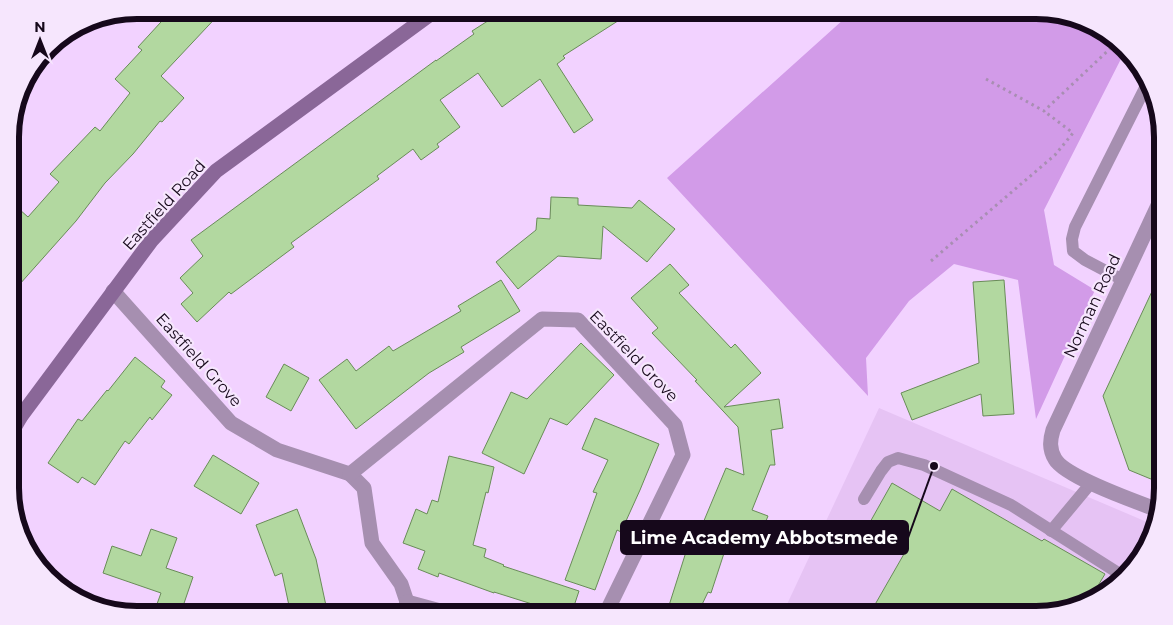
<svg xmlns="http://www.w3.org/2000/svg" width="1173" height="625" viewBox="0 0 1173 625" font-family="Montserrat,sans-serif">
<style>
.built{fill:#e6c3f4}
.green{fill:#d29be8}
.building{fill:#b2d8a0;stroke:#698c58}
.lines{fill:none;stroke-linecap:round;stroke-linejoin:round}
.path{stroke:#a88eb2;stroke-width:3;stroke-dasharray:2.5 4;stroke-linecap:butt}
.lane{stroke:#a68fb0;stroke-width:12}
.street{stroke:#a68fb0;stroke-width:15}
.secondary{stroke:#8a6798;stroke-width:15}
.labels{text-anchor:middle;dominant-baseline:central;stroke-width:4.5;stroke-linejoin:round;paint-order:stroke}
.street-label{font-size:16px;fill:#16081b;stroke:#f6e6fd}
.rim{fill:none;stroke:#16081b;stroke-width:6}
.leader{fill:none;stroke:#16081b;stroke-width:2}
.callout-dot{fill:#16081b;stroke:#f6e6fd;stroke-width:2}
.callout{fill:#16081b;stroke:#16081b;stroke-width:2}
.callout-label{font-size:18px;text-anchor:middle;font-weight:bold;fill:#fff}
</style>
<rect width="100%" height="100%" fill="#f2d2ff"/>
<!-- built -->
<path class="built" d="M879,408L1154,525L1150,545L1107,594L1045,615H782Z"/>
<!-- green -->
<path class="green" d="M854,10H1037L1093,23L1125,51L1044,210L1054,265L1095,290L1036,419L1018,280L954,264L909,301L866,358L868,396L667,178Z"/>
<!-- building -->
<g class="building">
<path d="M172,10H223L161,76L184,98L162,122L160,121L133,154L105,183L76,221L11,294L10,201L28,217L59,182L50,174L95,127L100,131L130,93L115,79L142,50L138,47Z"/>
<path d="M505,10H635L563,56L565,58L557,64L593,120L574,133L540,79L502,107L478,73L440,100L460,127L437,144L439,147L421,160L413,149L377,176L379,179L291,243L294,247L231,294L229,292L197,322L181,304L193,293L180,278L203,256L191,240L436,60V61L474,34L472,31Z"/>
<path d="M551,197L578,198V205L632,208L639,200L675,229L647,262L603,226L601,259L558,256L518,289L496,262L536,230L537,218L550,219Z"/>
<path d="M670,264L689,285L679,293L731,348L735,344L761,373L724,407L779,399L783,428L771,430L775,465H770L752,510L768,516L757,543L738,535L736,541L729,538L711,593L708,592L697,615H666L692,533L698,535L726,468L744,475L738,427L695,381L697,380L652,333L658,328L631,298Z"/>
<path d="M1162,270L1163,349V484L1129,470L1103,396Z"/>
<path d="M501,280L520,311L461,347L464,352L429,373L356,429L319,380L347,359L356,371L389,346L393,351L461,311L458,306Z"/>
<path d="M1004,280L1014,414L983,416L981,394L912,420L901,393L979,363L973,282Z"/>
<path d="M581,343L614,375L567,425L550,418L524,474L482,453L511,392L527,399Z"/>
<path d="M135,357L165,381L161,387L172,395L152,420L150,417L129,444L125,441L95,485L82,477L78,483L48,463L78,419L82,421L107,390L108,391Z"/>
<path d="M284,364L309,378L291,411L266,397Z"/>
<path d="M595,418L659,444L640,490L621,532L617,530L595,590L565,580L597,493L593,492L608,460L582,449Z"/>
<path d="M213,455L259,483L241,514L194,486Z"/>
<path d="M449,456L494,467L488,493L486,492L473,545L486,549L484,557L504,565L503,566L579,591L571,615H567L494,592V593L439,573L438,577L418,569L425,551L403,543L416,509L427,514L432,500L438,502Z"/>
<path d="M892,483L940,511L952,489L1042,541L1044,539L1105,574L1090,599L1045,615H869L908,547L869,524Z"/>
<path d="M297,509L316,559L328,615H291L282,573L275,576L256,525Z"/>
<path d="M151,529L177,538L166,568L193,577L180,615H153L161,593L103,573L112,546L141,556Z"/>
</g>
<g class="lines">
<!-- path -->
<g class="path">
<path d="M986,79L1044,111L1116,43"/>
<path d="M931,261L1055,155L1073,133L1044,111"/>
</g>
<!-- lane -->
<g class="lane">
<path d="M1123,280L1085,260L1073,251L1072,239L1075,227L1148,82"/>
<path d="M864,499L881,471L888,462L898,458L924,465L1011,505L1123,576"/>
<path d="M1051,531L1091,483"/>
</g>
<!-- street -->
<g class="street">
<path d="M113,291L231,423L277,450L350,474L364,488L372,543L401,584L407,602L403,615"/>
<path d="M11,407L21,416"/>
<path d="M350,474L542,319L578,320L675,425L683,455L605,615"/>
<path d="M1158,510C1137,502 1065,477 1055,459C1049,449 1050,440 1053,430L1162,197"/>
<path d="M407,602L455,615"/>
</g>
<!-- secondary -->
<path class="secondary" d="M11,433L21,416L151,241L216,171L436,10"/>
</g>
<g class="labels">
<!-- street labels -->
<g class="street-label">
<text transform="translate(164 205) rotate(-48)">Eastfield Road</text>
<text transform="translate(1092 306) rotate(-65)">Norman Road</text>
<text transform="translate(634 356) rotate(46)">Eastfield Grove</text>
<text transform="translate(199 360) rotate(48)">Eastfield Grove</text>
</g>
</g>
<!-- crop -->
<path d="M0 0H1173V625H0ZM137 19H1036A118 118 0 0 1 1154 137V488A118 118 0 0 1 1036 606H137A118 118 0 0 1 19 488V137A118 118 0 0 1 137 19Z" fill="#f6e6fd" fill-rule="evenodd"/>
<path class="rim" d="M137 19H1036A118 118 0 0 1 1154 137V488A118 118 0 0 1 1036 606H137A118 118 0 0 1 19 488V137A118 118 0 0 1 137 19Z"/>
<!-- callouts -->
<path class="leader" d="M934 466L908 538"/>
<circle class="callout-dot" cx="934" cy="466" r="5"/>
<rect class="callout" x="621" y="521" width="287" height="33" rx="5"/>
<g class="callout-label">
<text x="764" y="544">Lime Academy Abbotsmede</text>
</g>
<!-- north arrow -->
<g transform="translate(40 40)" stroke="#f6e6fd" stroke-width="4" paint-order="stroke">
<path d="M0-4L9 19L0 12L-9 19Z" fill="#16081b"/>
<text y="-8" font-size="14" font-weight="bold" text-anchor="middle" fill="#16081b">N</text>
</g>
</svg>
